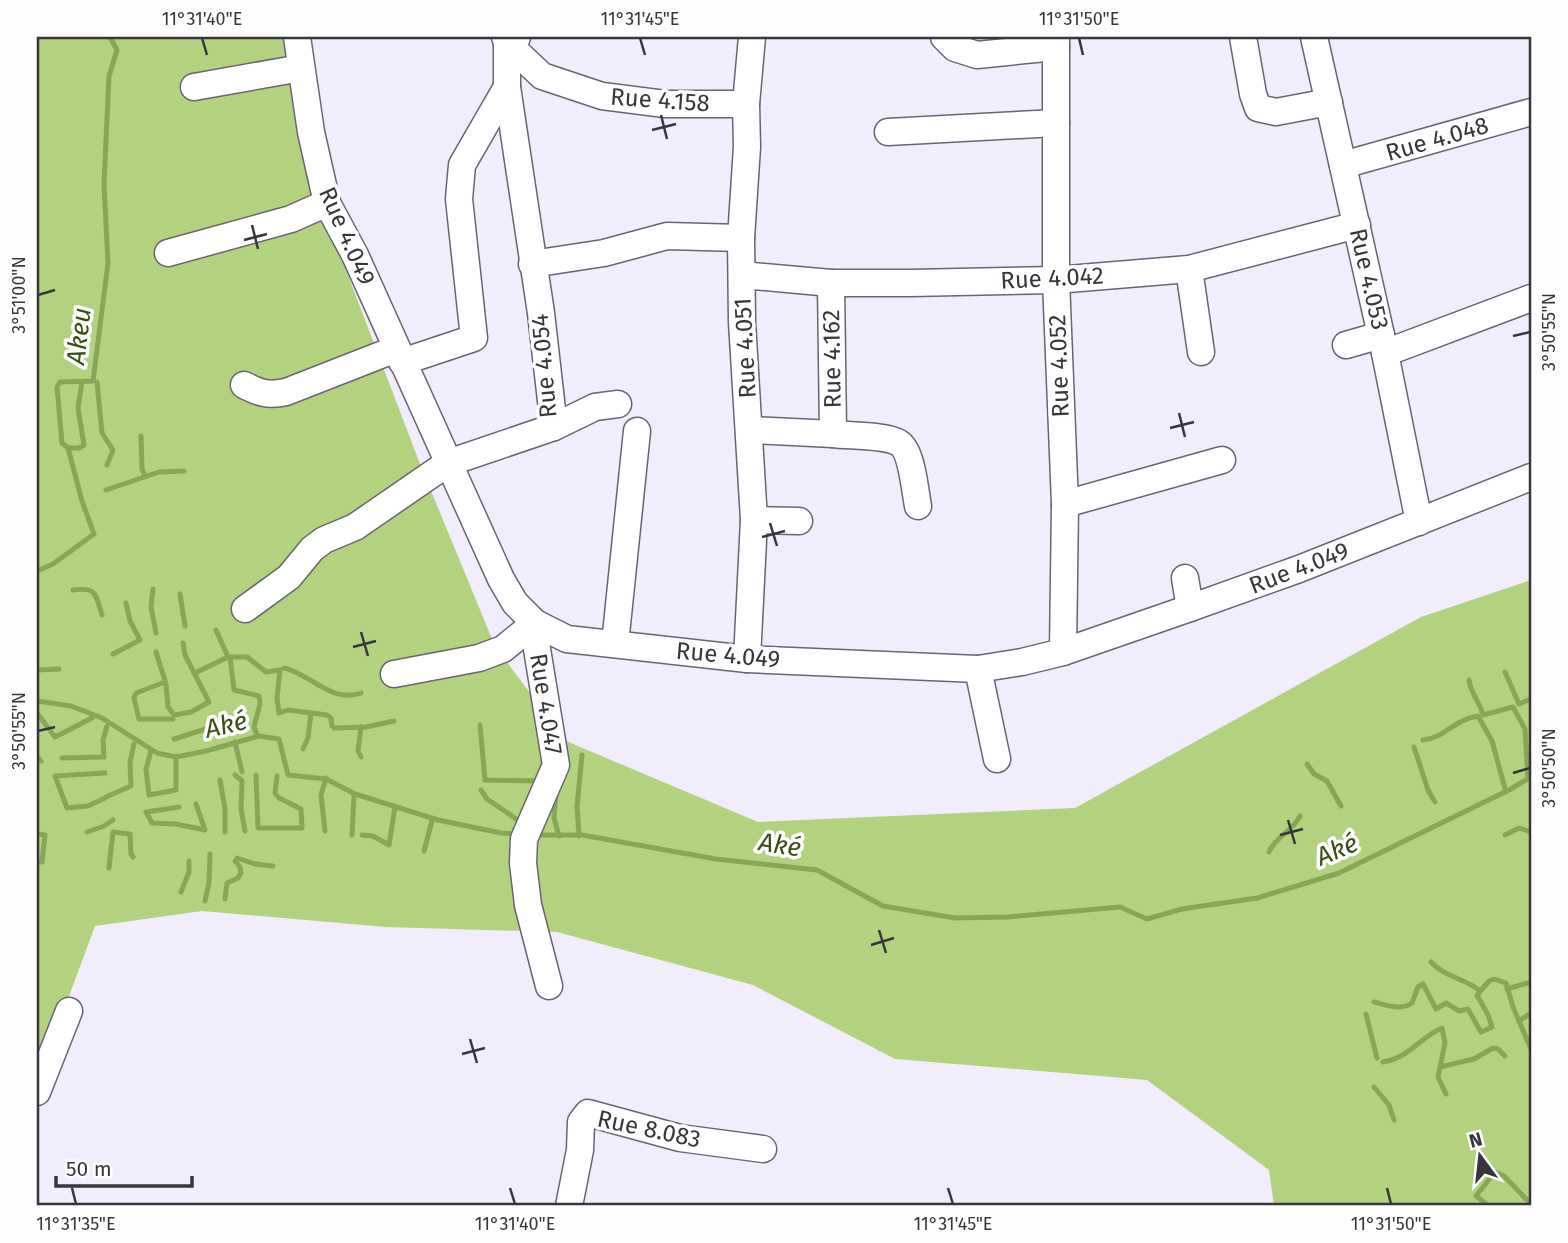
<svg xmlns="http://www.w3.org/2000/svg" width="1568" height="1243" viewBox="0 0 1568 1243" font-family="'Fira Sans',sans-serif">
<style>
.green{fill:#b2d280}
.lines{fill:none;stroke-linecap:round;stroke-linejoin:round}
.stream{stroke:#88a756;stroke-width:5}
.minor-casing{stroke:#696473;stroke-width:29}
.minor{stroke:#fff;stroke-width:26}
.ticks{fill:none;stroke:#38363d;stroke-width:2.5}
.labels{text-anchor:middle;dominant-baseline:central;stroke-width:7;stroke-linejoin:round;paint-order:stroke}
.street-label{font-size:24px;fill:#38363d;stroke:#fefefe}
.water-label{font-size:26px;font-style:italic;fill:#3b4f15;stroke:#fefefe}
.neatline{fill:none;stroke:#38363d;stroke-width:2.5}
.ticks-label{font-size:18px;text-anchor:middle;fill:#38363d}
</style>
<rect width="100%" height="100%" fill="#f2edfc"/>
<!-- green -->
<path class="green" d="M37,37H288L307,168L422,469L495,646L566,741L758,822L1075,808L1421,617L1531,580V1206H1274L1269,1170L1147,1080L895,1059L753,985L557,932L386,927L202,911L95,926L37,1083Z"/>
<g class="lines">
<!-- stream -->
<g class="stream">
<path d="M97,382L102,433L113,450L107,465"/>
<path d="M141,436L142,469L145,476"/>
<path d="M68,448H79L84,445L78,408L82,382"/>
<path d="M106,490L159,472L184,471"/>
<path d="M37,571L53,564L94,534L82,501L68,448L62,443L57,387L60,382L93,381L108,263L104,184L109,76L117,50L110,37"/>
<path d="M153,589L151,607L156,633"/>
<path d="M73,590C97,587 95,593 102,615"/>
<path d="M180,594L185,626"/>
<path d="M156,652L166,684L168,707L174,715L191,712L209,702L185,655L183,643"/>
<path d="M113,654L140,640L130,621L126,603"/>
<path d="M284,668C309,673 332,704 361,693"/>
<path d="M37,670L59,669"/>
<path d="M1505,672L1519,704L1531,699"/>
<path d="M195,673L228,657L216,630"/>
<path d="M1469,680C1470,693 1480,702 1483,715L1513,707L1525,729L1528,779"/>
<path d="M165,682L136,693L134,698L139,719H173"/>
<path d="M37,701L71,706L102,718L157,753L176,757L206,751L259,736L279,739L288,775L326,779L355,794L438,820L501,833L516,834"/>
<path d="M37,713L55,737L92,718"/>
<path d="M480,725L485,780L541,781"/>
<path d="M334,728L366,727L394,721"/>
<path d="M257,735L254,727L260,704L259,696L234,690L230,657H247L266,672L280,670L277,698L279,713L288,710L327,715L331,718L332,726"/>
<path d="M174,739L231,721"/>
<path d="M1423,740C1445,738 1453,720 1478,716L1492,741L1506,792"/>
<path d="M235,742L242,772"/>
<path d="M1414,747L1428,790L1435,802"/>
<path d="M303,749L308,738L311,713"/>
<path d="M151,751L146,769L149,795L176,790V756"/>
<path d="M37,756L41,761"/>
<path d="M361,757L358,751L361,727"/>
<path d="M62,758L104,757L103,740L107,726"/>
<path d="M1307,764L1314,774L1327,781L1341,806"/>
<path d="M235,775L242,781L241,809L245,831"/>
<path d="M256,775L258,828H302L301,809L279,798L275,793L277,776"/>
<path d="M220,780L225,809V832"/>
<path d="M481,790L487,799L522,823"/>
<path d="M556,793L554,818L559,836"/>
<path d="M106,797L131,786L130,762L134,744"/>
<path d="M105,798L88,806L67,808L55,776L105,773"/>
<path d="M179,807L146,812L152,823L176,824L205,830L196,804"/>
<path d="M325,831L321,795L326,778"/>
<path d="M87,832L104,826L113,820"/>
<path d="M37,834L45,835L42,862H37"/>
<path d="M352,835L354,794"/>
<path d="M362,835L373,836L389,845L395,807"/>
<path d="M533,835H582L716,859L817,870L883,906L955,918L1007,917L1120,907L1147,919L1182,909L1257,898L1339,873L1509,790L1531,777"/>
<path d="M1505,835L1519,828L1531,832"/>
<path d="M579,836L577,806L582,755"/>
<path d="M424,851L432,821"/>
<path d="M1269,852C1275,837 1293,831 1300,816"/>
<path d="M237,858L255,864L273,866"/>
<path d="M109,868L113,832L130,834L131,854L133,857"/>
<path d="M181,892L189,872V861"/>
<path d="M225,899L227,883L238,878L241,873L240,867L235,861"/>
<path d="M205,901L209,883L210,854"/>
<path d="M1431,962C1444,977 1465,978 1480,991"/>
<path d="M1507,989L1531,982"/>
<path d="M1374,1002C1387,1005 1400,1011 1412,1003L1418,987L1423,984L1436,1009L1446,1003L1459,1011L1468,1009L1481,1032L1492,1027L1488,1015L1477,995L1489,981L1494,979L1506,983L1513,1007L1531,1049"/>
<path d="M1366,1014L1377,1058"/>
<path d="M1519,1021L1531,1013"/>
<path d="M1383,1062C1409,1058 1419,1038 1442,1028L1445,1043L1438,1077L1446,1094"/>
<path d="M1440,1067L1474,1059L1493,1048L1498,1049L1505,1056"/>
<path d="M1374,1087L1389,1105L1394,1120"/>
<path d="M1489,1206L1476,1196L1495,1172L1504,1176L1531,1204"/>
</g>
<!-- minor casing -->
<g class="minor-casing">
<g id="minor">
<path d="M297,37L311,132L327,203L355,255L501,579L515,603L535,623L567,639L747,659L978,669L1022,662L1063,652L1190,608L1299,569L1531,477"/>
<path d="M505,37L507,43L542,76L602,96L665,104H746"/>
<path d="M944,37L955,48L977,55L1056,47"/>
<path d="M1056,37V280L1065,504L1063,652"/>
<path d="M1243,37L1253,94L1258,108L1276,112L1329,102"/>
<path d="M1314,37L1385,353L1419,522"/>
<path d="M194,87L301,68"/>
<path d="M888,132L1056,123"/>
<path d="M1343,165L1531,112"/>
<path d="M168,253L291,219L327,203"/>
<path d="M532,264L604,253L667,236L741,238"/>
<path d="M1189,269L1201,352"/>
<path d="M742,275L831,283H910L1056,280L1189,269L1357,225"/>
<path d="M1346,345L1381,335"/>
<path d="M1385,353L1531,298"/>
<path d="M402,362L474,338L459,199L462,165L507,87"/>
<path d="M244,385C260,393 268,396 286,392L396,349"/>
<path d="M554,427L595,407L618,404"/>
<path d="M750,430L833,434L831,283"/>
<path d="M833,434C849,436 887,435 899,443C912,451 915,491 918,506"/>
<path d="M1065,504L1222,460"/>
<path d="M754,520L799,521"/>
<path d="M1185,578L1190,608"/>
<path d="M245,609L289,577L312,549L324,540L355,527L448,463L554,427L541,313L507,87V43L517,37"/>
<path d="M535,623L537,649L556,765L524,839L523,863L528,905L549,986"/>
<path d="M615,644L637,431"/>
<path d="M747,659L754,520L742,322L741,238L747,147L746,104L752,37"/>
<path d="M978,669L997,759"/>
<path d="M394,674L479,658L503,649L535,623"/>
<path d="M37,1092L69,1011"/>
<path d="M569,1206L580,1150L581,1122L588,1113L680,1138L763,1149"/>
</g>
</g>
<!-- minor -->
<use href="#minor" class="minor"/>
</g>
<!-- ticks -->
<path class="ticks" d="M202,38L207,55M640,38L645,55M1079,38L1083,55M661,115L667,139M652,130L676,124M252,225L258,249M244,240L267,234M38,295L55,290M1513,336L1530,332M1179,413L1185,437M1170,428L1194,422M770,523L777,546M762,537L785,531M361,632L368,656M353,647L376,641M38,731L55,727M1513,773L1530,768M1288,820L1295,844M1280,835L1303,829M879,930L886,953M871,945L894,938M470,1039L477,1063M462,1054L485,1048M72,1188L76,1204M510,1188L515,1204M948,1188L953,1204M1387,1188L1391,1204"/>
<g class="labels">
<!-- street labels -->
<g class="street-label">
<text transform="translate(660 100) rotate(4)">Rue 4.158</text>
<text transform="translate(1437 139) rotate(-16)">Rue 4.048</text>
<text transform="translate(347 236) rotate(66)">Rue 4.049</text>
<text transform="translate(1052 278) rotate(-3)">Rue 4.042</text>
<text transform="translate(1369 279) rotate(77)">Rue 4.053</text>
<text transform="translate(745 348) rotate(-93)">Rue 4.051</text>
<text transform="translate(832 359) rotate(-91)">Rue 4.162</text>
<text transform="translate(544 366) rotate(-95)">Rue 4.054</text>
<text transform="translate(1059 366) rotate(-92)">Rue 4.052</text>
<text transform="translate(1299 568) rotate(-21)">Rue 4.049</text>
<text transform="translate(728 655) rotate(5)">Rue 4.049</text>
<text transform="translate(546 704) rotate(81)">Rue 4.047</text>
<text transform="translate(649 1129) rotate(12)">Rue 8.083</text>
</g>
<!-- water labels -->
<g class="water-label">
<text transform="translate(79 336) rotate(-83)">Akeu</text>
<text transform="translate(226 725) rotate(-13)">Aké</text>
<text transform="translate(780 845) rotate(9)">Aké</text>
<text transform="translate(1337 850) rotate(-23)">Aké</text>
</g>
</g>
<!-- border -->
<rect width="1568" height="1243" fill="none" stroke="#fefefe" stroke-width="77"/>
<!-- north arrow -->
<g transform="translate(1480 1156) rotate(345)" stroke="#fefefe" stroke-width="5" paint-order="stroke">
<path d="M0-5L12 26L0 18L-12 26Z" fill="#38363d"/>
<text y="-10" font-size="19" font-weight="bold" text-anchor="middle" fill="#38363d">N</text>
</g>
<!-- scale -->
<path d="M56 1176v10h136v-10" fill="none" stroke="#38363d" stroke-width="3.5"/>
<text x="66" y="1176" font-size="21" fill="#38363d" stroke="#fefefe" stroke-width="5" paint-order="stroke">50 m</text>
<rect x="38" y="38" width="1492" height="1166" class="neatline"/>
<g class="ticks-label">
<text x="202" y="25">11°31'40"E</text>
<text x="640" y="25">11°31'45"E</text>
<text x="1079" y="25">11°31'50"E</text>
<text transform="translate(19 295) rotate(-90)" y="6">3°51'00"N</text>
<text transform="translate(1549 332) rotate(-90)" y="6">3°50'55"N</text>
<text transform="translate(19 731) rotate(-90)" y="6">3°50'55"N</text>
<text transform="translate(1549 768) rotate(-90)" y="6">3°50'50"N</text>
<text x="76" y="1230">11°31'35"E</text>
<text x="515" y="1230">11°31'40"E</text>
<text x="953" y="1230">11°31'45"E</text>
<text x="1391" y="1230">11°31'50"E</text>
</g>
</svg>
